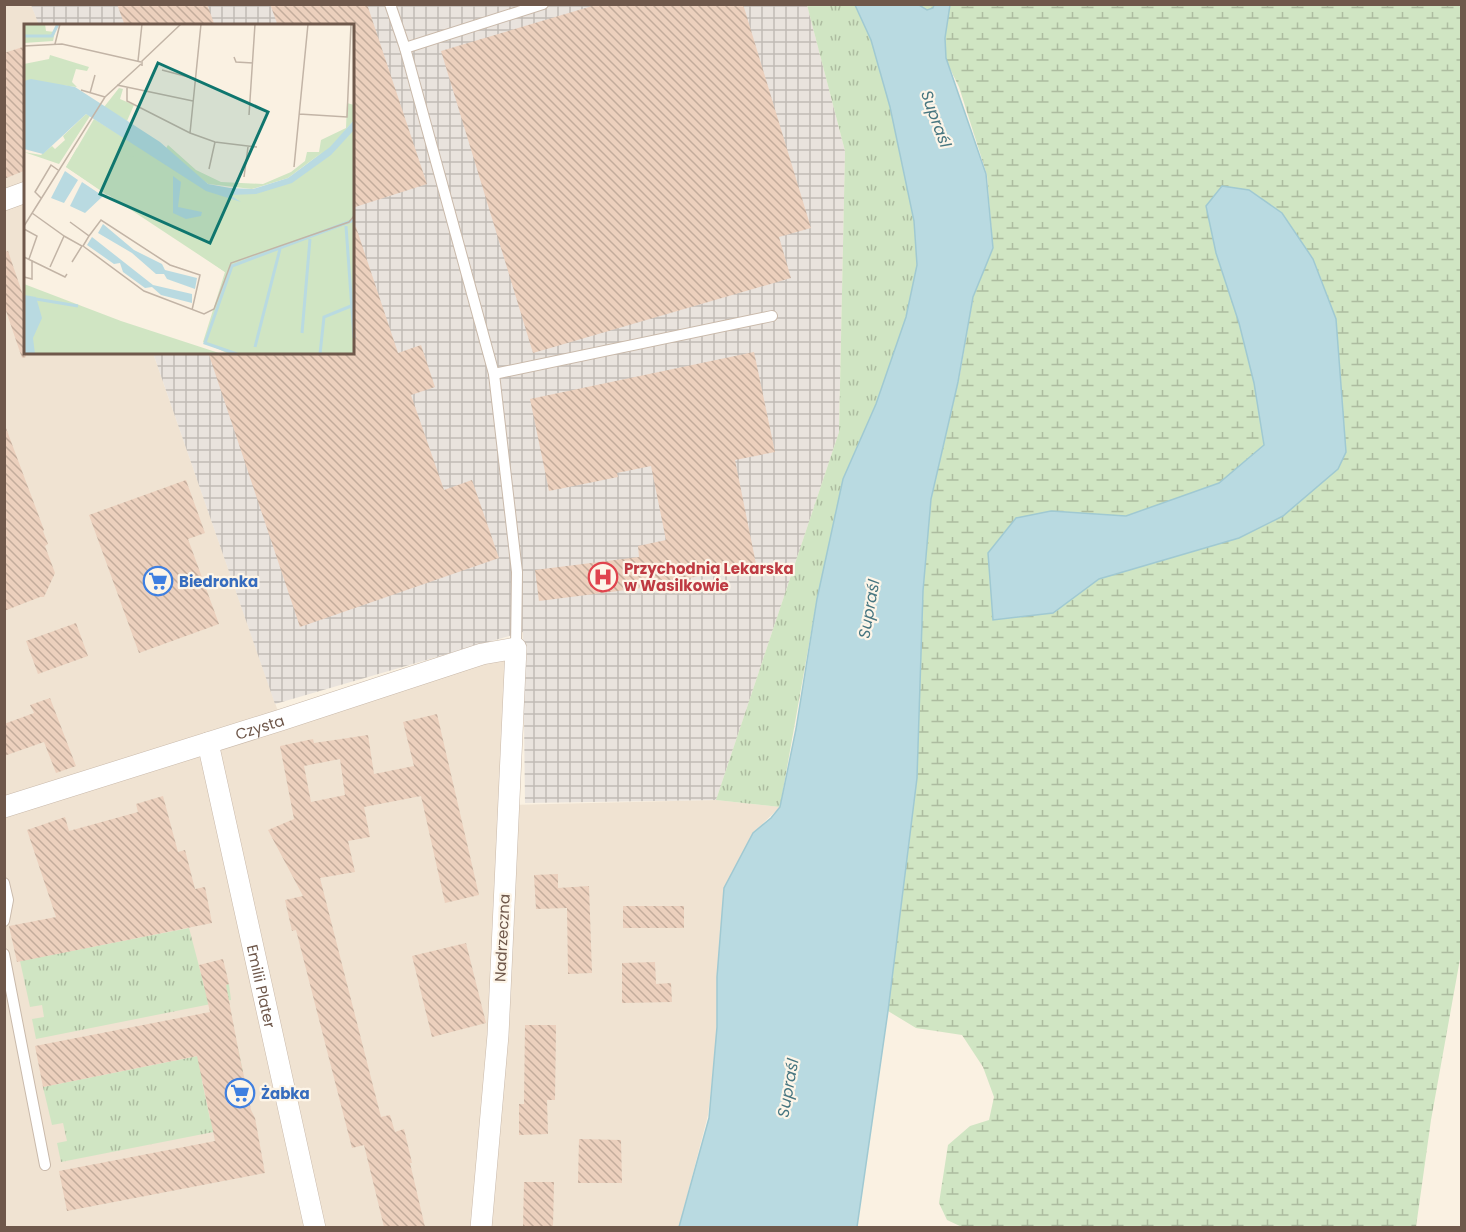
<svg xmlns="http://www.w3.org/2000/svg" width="1466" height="1232" viewBox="0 0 1466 1232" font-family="Poppins,sans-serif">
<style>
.residential{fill:#f0e3d2}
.industrial{fill:url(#industrial-grid)}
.grass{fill:url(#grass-tufts)}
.wetland{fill:url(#wetland-marsh)}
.water{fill:#b9dae1;stroke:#a0c9d2;stroke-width:1.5}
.building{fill:url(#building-back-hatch);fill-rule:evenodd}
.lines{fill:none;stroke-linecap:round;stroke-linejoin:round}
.lane-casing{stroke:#c9b9aa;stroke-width:12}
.street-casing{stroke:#c9b9aa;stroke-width:22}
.lane{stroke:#fff;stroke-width:10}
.street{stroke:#fff;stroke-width:21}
.labels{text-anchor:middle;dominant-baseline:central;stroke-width:4.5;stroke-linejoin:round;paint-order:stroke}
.health-label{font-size:15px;font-weight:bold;fill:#be3a42;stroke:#fdf5e8;text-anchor:start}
.shop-label{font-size:15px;font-weight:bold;fill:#366cbe;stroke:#fdf5e8;text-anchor:start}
.street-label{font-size:15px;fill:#6f584b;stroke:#fdf5e8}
.water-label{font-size:16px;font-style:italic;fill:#477680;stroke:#fdf5e8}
.inset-river{fill:none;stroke:#b9dae1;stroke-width:3}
.inset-road{fill:none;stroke:#c2b4a6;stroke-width:1.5}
.view{fill:#0f766e;fill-opacity:0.15;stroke:#0f766e;stroke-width:3}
.inset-edge{fill:none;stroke:#6f584b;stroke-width:3}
</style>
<defs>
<pattern id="industrial-grid" width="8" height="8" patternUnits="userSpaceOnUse" patternTransform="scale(1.5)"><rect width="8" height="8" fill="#e9e3dd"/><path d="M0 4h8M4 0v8" fill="none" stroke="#c1bbb5"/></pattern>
<pattern id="grass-tufts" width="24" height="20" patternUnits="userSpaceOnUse" patternTransform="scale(1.5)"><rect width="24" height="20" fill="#d0e5c3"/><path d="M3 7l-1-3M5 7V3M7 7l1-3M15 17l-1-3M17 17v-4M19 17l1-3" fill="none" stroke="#adbca0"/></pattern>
<pattern id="wetland-marsh" width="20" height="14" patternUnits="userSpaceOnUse" patternTransform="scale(1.5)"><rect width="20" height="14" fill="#d0e5c3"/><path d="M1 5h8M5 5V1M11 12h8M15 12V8" fill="none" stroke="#adbca0"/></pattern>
<pattern id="building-back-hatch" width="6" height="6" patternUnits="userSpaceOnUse" patternTransform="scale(1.5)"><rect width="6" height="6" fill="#ecd0bd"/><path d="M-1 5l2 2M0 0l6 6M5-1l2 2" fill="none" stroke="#c3ac9c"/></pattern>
</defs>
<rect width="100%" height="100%" fill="#faf1e2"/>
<!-- residential -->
<path class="residential" d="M31,4L39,25L26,26V352L153,353L281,720L516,648L509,805L716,800L780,807L753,833L717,977V1036L708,1115L679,1227L5,1228L4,5Z"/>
<!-- industrial -->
<path class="industrial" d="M31,5H807L845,151L839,432L716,800L525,803L523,632L275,704L153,353L352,352V26L39,25Z"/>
<!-- grass -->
<g class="grass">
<path d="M807,5H856L871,40L890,107L914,221L917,265L906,317L876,404L843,479L817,599L780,807L716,800L839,432L845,151Z"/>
<path d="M189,928L205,989L229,984L231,1000L36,1039L32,1019L44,1017L42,1005L30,1007L20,961Z"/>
<path d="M238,1048L243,1072L202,1081L210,1119L251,1110L254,1124L61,1162L57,1143L67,1141L63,1123L52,1125L43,1087Z"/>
</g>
<!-- wetland -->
<path class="wetland" d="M919,5H1461L1462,948L1431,1120L1416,1227H962L947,1220L939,1203L948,1145L970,1126L989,1120L994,1097L983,1067L962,1035L916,1028L888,1011L917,778L923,591L931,499L960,374L974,293L993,248L987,175L959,87Z"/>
<!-- water -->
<g class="water">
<path d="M855,5H919L927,10L933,8L934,5H950L945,38L946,58L986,174L993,248L973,297L958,382L931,499L923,591L917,778L888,1011L857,1227H679L709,1118L717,1027V977L724,888L753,833L771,818L780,807L796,729L817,599L843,479L876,404L906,317L917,265L914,221L890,107L871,40Z"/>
<path d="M1222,186L1249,190L1282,213L1313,259L1336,319L1346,452L1338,469L1283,516L1239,538L1099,579L1053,613L993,620L988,553L1016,518L1051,511L1126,516L1219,483L1264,445L1254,383L1239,323L1216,253L1206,206Z"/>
</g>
<!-- building -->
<g class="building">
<path d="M117,4H207L215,26H125Z"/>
<path d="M270,4H367L427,184L352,208V26H278Z"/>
<path d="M599,4H743L811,228L779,237L791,278L533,353L441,51Z"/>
<path d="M26,46V170L4,179V53Z"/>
<path d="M352,227H356L398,353L421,345L435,387L411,395L444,490L472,480L499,558L300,627L208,352H352Z"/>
<path d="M8,251L26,304V357L22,358L4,305V252Z"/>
<path d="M754,352L775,452L735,460L756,564L642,588L539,601L535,570L639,557L638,546L666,540L651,466L617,473L618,477L549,491L530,399Z"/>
<path d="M4,428H6L44,530L43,531L48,544L45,546L55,573L44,597H40L4,611Z"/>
<path d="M186,480L205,533L188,539L219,624L139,653L89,515Z"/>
<path d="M76,623L88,656L38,674L26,641Z"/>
<path d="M50,698L76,766L56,773L44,742L4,756V724L34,713L30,705Z"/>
<path d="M437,714L479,895L445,903L421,796L364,807L370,837L348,841L355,872L320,878L381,1117L390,1115L395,1132L404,1129L412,1163H410L425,1227H384L364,1145L352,1148L296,930L292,931L285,900L303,896L268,830L294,819L280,746L313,739L314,743L368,735L374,774L414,766L403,722ZM340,759L345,795L311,802L304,766Z"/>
<path d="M163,796L178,852L185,850L195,889L205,887L212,923L17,962L9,926L56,917L27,830L65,817L69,831L138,812L136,804Z"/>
<path d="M558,874V888L589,886L592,973L568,974L567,908L536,909L534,875Z"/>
<rect x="623" y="906" width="61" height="22"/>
<path d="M466,943L486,1023L432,1037L412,956Z"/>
<path d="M223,959L229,984L226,985L238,1048L251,1110L255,1118L265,1173L67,1211L59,1171L215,1141L197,1056L43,1087L35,1046L210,1012L199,965Z"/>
<path d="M655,962L656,984L671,983L672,1002L622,1003V963Z"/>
<path d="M525,1025H556L555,1100H547L548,1134L519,1135V1104H524Z"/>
<path d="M579,1139L621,1140L622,1183H578Z"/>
<path d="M524,1182H554L553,1227H523Z"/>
</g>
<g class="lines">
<!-- lane casing -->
<g class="lane-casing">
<g id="lane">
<path d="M390,4L405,48L494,374L517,572L516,648"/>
<path d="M405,48L543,4"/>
<path d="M494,374L772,316"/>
<path d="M4,883L8,900L4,921"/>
<path d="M4,954L45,1165"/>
</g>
</g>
<!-- street casing -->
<g class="street-casing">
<g id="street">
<path d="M4,200L26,192"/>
<path id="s1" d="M208,743L315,1228"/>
<path id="s2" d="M4,807L281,720L482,654L516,648L498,1035L481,1228"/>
</g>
</g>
<!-- lane -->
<use href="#lane" class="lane"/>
<!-- street -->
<use href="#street" class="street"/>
</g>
<!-- icons -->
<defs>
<g id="hospital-ring" transform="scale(1.5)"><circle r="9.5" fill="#fdf5e8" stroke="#e0444e" stroke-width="1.5"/><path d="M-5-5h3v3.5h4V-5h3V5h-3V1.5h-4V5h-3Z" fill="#e0444e"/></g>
<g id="supermarket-ring" transform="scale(1.5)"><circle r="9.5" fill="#fdf5e8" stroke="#3f7fe0" stroke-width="1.5"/><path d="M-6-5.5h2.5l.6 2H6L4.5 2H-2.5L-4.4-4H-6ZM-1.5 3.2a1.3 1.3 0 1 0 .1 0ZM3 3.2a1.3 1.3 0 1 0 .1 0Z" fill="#3f7fe0"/></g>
</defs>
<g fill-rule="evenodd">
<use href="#hospital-ring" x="603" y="577"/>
<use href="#supermarket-ring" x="158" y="581"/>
<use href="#supermarket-ring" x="240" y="1093"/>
</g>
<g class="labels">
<!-- health labels -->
<g class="health-label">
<text x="624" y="568">Przychodnia Lekarska<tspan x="624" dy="17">w Wasilkowie</tspan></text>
</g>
<!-- shop labels -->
<g class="shop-label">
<text x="179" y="581">Biedronka</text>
<text x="261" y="1093">Żabka</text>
</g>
<!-- street labels -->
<g class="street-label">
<text stroke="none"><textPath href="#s2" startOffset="268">Czysta</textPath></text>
<text transform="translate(502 938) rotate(-87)">Nadrzeczna</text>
<text stroke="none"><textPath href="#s1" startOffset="249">Emilii Plater</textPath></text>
</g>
<!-- water labels -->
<g class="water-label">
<text transform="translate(936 119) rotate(70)">Supraśl</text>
<text transform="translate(869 609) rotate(-80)">Supraśl</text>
<text transform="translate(788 1088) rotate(-80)">Supraśl</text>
</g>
</g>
<!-- overview -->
<g transform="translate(24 24)">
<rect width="330" height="330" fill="#faf1e2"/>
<path d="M26,31L65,43L63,47L52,45L48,58L53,63L0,57V40L25,35ZM95,64L99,65L96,75L110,81L103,97L80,83ZM323,79L330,81V96L319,109L330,102V330H205L179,318L201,248L88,169L83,171L42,143L70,95L185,166L225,168L259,159L300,127L264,154L228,165L184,160L141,126L144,121L172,146L197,158L239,160L267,148L281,137L283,128H295L297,116L322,104ZM62,90L66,92L35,140L0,128L17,131L28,122L31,125L41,116L39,112ZM0,260L97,297L198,330H0Z" fill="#d0e5c3"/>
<path d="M0,0H21L22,7L31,8L29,17L0,19ZM330,106V194L207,236L201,248L42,143L53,124L68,122L86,131L99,124L107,134L119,127L183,167L229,170L268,159L307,131Z" fill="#d0e5c3"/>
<path d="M7,55L51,63L136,118L184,160L206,164L229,165L264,154L306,123L330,96V106L307,131L268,159L232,170L206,171L217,178L182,167L62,90L19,130L0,125V57ZM41,147L54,156L40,179L27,174ZM149,152L157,158L154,183L178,188L177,192L162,195L149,189ZM58,158L79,172L61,189L46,182ZM79,200L110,226L138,240L141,246L173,254L171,265L143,255L140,250H132L108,229L74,209ZM68,213L129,261L168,270V279L137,271L128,263L121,264L99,248L96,239L90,240L63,221ZM0,271L12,273L18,294L9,314L11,330H0Z" fill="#b9dae1"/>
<path class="inset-river" d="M0,12H28L34,0M322,202L330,314M12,275L54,282M278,309L286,215M231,323L256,225M213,330L181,319L208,242L330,196M296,330L300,293L327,282"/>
<path class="inset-road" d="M31,20L36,0M0,22L38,20L117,38M210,33L212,38L229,39M114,37L118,0M118,42V37L157,0M138,46L172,55M93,61L169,77M103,64V77L166,109L191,118L233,123M57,66L81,73M66,69L71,51M275,90L323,93L327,0M225,91L231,0M166,109L177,0M270,143L284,0M185,145L191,118M220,153L224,123M17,174L11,168L27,141L34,146M8,189L40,212L26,243M46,198L65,212L59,222M0,202L81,73L117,40M0,205L13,212L5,235M40,212L58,222L48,238M65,212L77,196L146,241L176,251L168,286M59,222L120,267L180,290L190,285L207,239L325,198L330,192M0,233L41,253L43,250M0,253L8,255V236"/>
<path class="view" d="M134,39L244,88L186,219L76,170Z"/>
<rect width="330" height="330" class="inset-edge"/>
</g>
<!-- border -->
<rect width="1466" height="1232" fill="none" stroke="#6f584b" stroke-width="12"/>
</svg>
